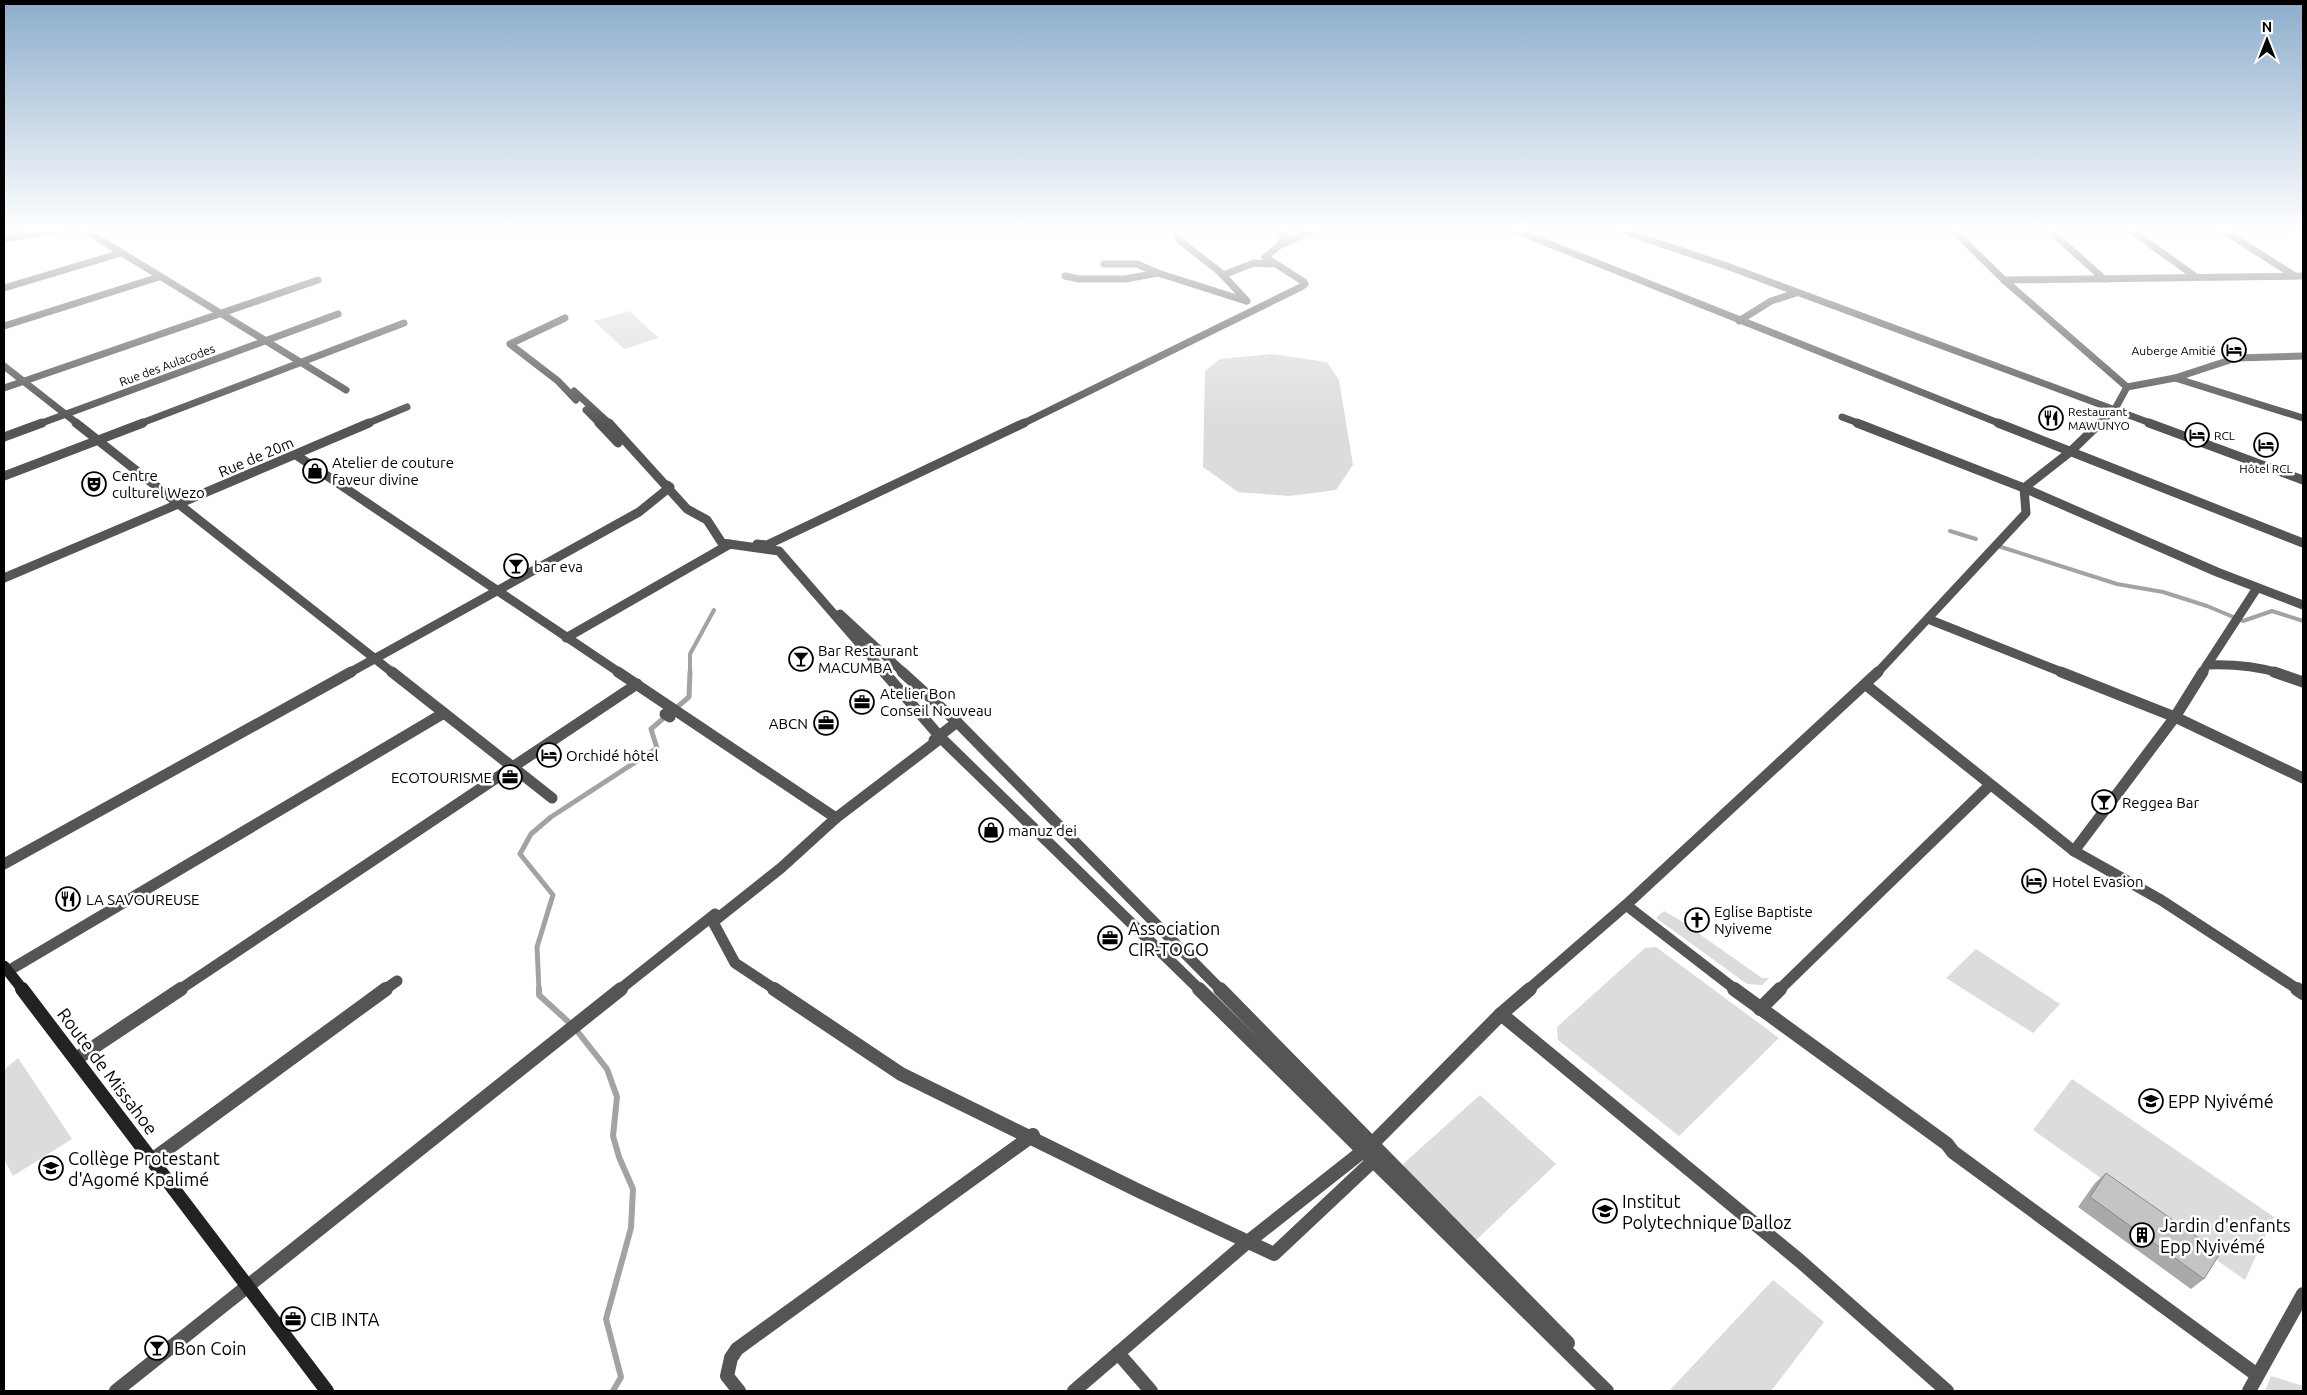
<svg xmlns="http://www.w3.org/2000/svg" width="2307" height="1395" viewBox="0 0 2307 1395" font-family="Ubuntu,sans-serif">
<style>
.green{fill:#dcdcdc}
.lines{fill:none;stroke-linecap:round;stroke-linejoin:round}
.stream-far2{stroke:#a3a3a3;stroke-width:4}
.stream-far1{stroke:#a3a3a3;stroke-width:5}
.stream{stroke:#a3a3a3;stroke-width:6}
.minor-far3{stroke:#555;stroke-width:7}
.minor-far2{stroke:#555;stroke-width:9}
.minor-far1{stroke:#555;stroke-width:11}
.minor{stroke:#555;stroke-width:14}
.tertiary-far1{stroke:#555;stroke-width:7}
.tertiary{stroke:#555;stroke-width:9}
.secondary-far1{stroke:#222;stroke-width:11}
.secondary{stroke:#222;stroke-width:14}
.wall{fill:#a9a9a9}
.building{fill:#c4c4c4;stroke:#898989}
.labels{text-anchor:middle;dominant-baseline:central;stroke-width:5;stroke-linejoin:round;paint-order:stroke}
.far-poi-label{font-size:12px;fill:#000;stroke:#fff;text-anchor:start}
.far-street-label{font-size:12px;fill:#000;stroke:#fff}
.street-label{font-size:15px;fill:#000;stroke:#fff}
.poi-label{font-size:15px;fill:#000;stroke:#fff;text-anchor:start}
.near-poi-label{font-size:18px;fill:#000;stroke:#fff;text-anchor:start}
.near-street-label{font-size:18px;fill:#000;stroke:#fff}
</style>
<rect width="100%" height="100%" fill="#fff"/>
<!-- green -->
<g class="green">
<path d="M629,311L659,338L624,349L594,321Z"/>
<path d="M1272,354L1327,362L1339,380L1353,465L1336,490L1289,496L1238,492L1203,467L1205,371L1220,359Z"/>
<path d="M1664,911L1678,919L1762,978H1769L1762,985L1747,984L1656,918Z"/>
<path d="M1656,947L1779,1038L1679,1136L1558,1040L1557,1027L1645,948Z"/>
<path d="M1976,949L2060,1004L2033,1033L1946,978Z"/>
<path d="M18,1058L72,1139L13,1176L4,1159V1070Z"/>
<path d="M2072,1079L2274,1217L2245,1280L2033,1130Z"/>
<path d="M1480,1095L1556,1164L1472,1244L1403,1173L1404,1163Z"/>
<path d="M1773,1280L1824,1322L1771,1391H1669Z"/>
<path d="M2271,1376L2303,1386V1391H2265Z"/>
</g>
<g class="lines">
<!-- stream-far2 -->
<g class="stream-far2">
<path d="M1950,531L1976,539"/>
<path d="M1998,546L2117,584L2163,592L2207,606L2243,621L2272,611L2303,621"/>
<path d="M690,673V654L714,610"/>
</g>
<!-- stream-far1 -->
<g class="stream-far1">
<path d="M676,708L689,697L690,672"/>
<path d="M539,990L537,947L553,895L520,854L531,834L551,817L657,748L651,729L666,716"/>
</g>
<!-- stream -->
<path class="stream" d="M539,989V995L574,1027L607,1069L617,1097L613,1136L619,1157L633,1189L631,1228L606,1319L621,1377L613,1391"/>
<!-- minor-far3 -->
<g class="minor-far3">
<path d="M83,229L346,390"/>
<path d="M1175,229L1174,231L1179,240L1220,272L1247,301"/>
<path d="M1279,229L1285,232L1280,245"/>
<path d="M1512,229L2001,424"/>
<path d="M1617,229L1727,266L2153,424"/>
<path d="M1952,229L2004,280L2127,387L2115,409L2099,424"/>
<path d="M2048,229L2104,279"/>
<path d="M2129,229L2196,277"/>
<path d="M2221,229L2295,276"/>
<path d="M4,239L63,229"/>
<path d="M1104,264H1137L1158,273"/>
<path d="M1223,275L1254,263L1272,264"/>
<path d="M1065,276L1079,279H1125L1158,273L1246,301"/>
<path d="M2004,280L2303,276"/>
<path d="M4,288L121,253"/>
<path d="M565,318L510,344L558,381L576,400"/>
<path d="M1739,321L1771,301L1796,293"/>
<path d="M4,326L159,277"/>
<path d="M4,366L78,424"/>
<path d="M2175,378L2303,418"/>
<path d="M2127,387L2175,378L2236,358L2303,356"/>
<path d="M4,388L318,280"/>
<path d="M574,391L610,424"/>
<path d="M586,410L600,424"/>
<path d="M1842,417L1861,424"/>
<path d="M39,424L338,314"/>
<path d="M139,424L404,323"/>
<path d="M1022,424L1301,287L1305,284L1304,282L1265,257L1280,245L1316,229"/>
</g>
<!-- minor-far2 -->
<g class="minor-far2">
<path d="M76,423L393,673"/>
<path d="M599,423L618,443"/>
<path d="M609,423L687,509L707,520L722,543L779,551L885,673"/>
<path d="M1857,423L2024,488L2217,572L2303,605"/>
<path d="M1998,423L2303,543"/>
<path d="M2149,423L2303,480"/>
<path d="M4,437L42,423"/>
<path d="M296,455L620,673"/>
<path d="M4,476L143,423"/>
<path d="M757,544L767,545L1024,423"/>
<path d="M840,614L904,673"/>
<path d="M1928,619L2064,673"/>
<path d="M566,638L730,544"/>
<path d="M2207,665L2257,588"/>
<path d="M349,673L639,512L670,487L667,485"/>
<path d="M1877,673L2026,513L2024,488L2070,452L2100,423"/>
<path d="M2202,673L2207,665C2232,664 2255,666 2279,673"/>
</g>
<!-- minor-far1 -->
<g class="minor-far1">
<path d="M392,672L552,798"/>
<path d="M618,672L836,818"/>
<path d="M884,672L941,738L1200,990"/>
<path d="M902,672L957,722L1221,990"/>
<path d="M2061,672L2175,717L2303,778"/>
<path d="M2274,672L2303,682"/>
<path d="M1866,685L2074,851L2161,900L2299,990"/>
<path d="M665,714L670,717"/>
<path d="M934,740L957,722"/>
<path d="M2074,851L2175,717L2203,672"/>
<path d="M4,864L351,672"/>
<path d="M1626,905L1736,990"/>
<path d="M8,971L444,713"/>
<path d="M179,990L637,684"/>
<path d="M384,990L397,981"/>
<path d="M619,990L715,914"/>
<path d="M776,990L735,963L713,922L781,868L836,818L941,738"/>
<path d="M1528,990L1626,905L1878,672"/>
<path d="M1779,990L1990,785"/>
</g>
<!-- minor -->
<g class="minor">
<path d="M774,989L901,1074L1141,1192L1274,1254L1374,1160"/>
<path d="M1199,989L1607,1391"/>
<path d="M1220,989L1568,1343"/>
<path d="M1734,989L1947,1144L1953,1152L2257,1375"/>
<path d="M2297,989L2303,993"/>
<path d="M1760,1009L1780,989"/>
<path d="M1501,1014L1800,1261L1947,1391"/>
<path d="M76,1059L181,989"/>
<path d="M152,1160L386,989"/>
<path d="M1118,1353L1151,1391"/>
<path d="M116,1391L621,989"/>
<path d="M739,1391L727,1376L731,1358L737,1349L1033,1135"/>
<path d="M1074,1391L1244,1245L1372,1144L1501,1014L1530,989"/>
<path d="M2249,1391L2303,1294"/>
</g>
<!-- tertiary-far1 -->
<path class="tertiary-far1" d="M366,424L407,407"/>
<!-- tertiary -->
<path class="tertiary" d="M4,578L369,423"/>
<!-- secondary-far1 -->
<path class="secondary-far1" d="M4,966L23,990"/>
<!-- secondary -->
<path class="secondary" d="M22,989L327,1391"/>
</g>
<!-- wall -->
<path class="wall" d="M2106,1173L2204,1279L2191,1289L2078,1207L2095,1183Z"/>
<!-- building -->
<path class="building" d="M2106,1173L2220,1253L2204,1279L2090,1197Z"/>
<!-- sky -->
<linearGradient id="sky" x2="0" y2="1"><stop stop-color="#8cadcc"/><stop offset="0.54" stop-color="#fff"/><stop offset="1" stop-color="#fff" stop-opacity="0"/></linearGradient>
<rect width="2307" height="424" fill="url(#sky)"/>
<!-- icons -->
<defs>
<g id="hotel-ring" transform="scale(1.25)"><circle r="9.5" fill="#fff" stroke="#000" stroke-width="1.5"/><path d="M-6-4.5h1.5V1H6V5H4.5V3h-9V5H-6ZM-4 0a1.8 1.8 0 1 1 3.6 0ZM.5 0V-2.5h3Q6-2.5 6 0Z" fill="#000"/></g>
<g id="restaurant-ring" transform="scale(1.25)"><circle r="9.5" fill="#fff" stroke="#000" stroke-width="1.5"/><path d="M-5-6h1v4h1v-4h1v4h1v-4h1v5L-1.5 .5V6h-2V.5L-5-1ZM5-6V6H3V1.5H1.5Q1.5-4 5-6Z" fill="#000"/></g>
<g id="shop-ring" transform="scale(1.25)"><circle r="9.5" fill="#fff" stroke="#000" stroke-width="1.5"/><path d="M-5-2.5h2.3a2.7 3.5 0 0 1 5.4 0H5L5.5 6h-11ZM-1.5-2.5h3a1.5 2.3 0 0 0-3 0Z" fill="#000"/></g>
<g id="theatre-ring" transform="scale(1.25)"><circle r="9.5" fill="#fff" stroke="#000" stroke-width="1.5"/><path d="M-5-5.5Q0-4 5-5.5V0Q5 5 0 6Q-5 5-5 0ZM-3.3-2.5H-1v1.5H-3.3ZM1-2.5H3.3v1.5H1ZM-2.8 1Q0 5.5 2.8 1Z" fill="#000"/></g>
<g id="bar-ring" transform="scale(1.25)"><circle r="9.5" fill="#fff" stroke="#000" stroke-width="1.5"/><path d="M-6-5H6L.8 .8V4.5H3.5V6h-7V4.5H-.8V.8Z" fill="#000"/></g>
<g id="office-ring" transform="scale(1.25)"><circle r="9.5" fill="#fff" stroke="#000" stroke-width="1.5"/><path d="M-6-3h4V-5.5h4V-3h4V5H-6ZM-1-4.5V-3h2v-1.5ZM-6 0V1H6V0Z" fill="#000"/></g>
<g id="church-ring" transform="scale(1.25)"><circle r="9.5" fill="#fff" stroke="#000" stroke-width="1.5"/><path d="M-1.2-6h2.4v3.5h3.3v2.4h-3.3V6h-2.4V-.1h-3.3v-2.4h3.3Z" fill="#000"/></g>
<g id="school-ring" transform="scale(1.25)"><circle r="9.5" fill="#fff" stroke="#000" stroke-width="1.5"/><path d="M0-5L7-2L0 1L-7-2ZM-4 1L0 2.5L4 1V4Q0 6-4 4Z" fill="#000"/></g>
<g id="building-ring" transform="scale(1.25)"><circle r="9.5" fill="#fff" stroke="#000" stroke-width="1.5"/><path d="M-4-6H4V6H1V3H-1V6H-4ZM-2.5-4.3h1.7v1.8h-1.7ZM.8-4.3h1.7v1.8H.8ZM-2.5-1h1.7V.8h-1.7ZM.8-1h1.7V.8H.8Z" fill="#000"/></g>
</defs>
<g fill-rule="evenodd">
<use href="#hotel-ring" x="2234" y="350"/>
<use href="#restaurant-ring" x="2051" y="418"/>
<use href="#hotel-ring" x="2197" y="435"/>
<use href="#hotel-ring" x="2266" y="445"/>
<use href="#shop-ring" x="315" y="471"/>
<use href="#theatre-ring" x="94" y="484"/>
<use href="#bar-ring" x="516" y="566"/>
<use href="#bar-ring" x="801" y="659"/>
<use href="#office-ring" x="862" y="702"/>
<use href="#office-ring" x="826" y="723"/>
<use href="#hotel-ring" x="549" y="755"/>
<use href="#office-ring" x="510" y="777"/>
<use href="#bar-ring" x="2104" y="802"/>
<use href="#shop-ring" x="991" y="830"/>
<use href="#hotel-ring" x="2034" y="881"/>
<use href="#restaurant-ring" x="68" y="899"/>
<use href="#church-ring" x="1697" y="920"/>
<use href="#office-ring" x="1110" y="938"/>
<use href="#school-ring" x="2151" y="1101"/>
<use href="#school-ring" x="51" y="1168"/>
<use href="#school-ring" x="1605" y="1211"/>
<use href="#building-ring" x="2142" y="1235"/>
<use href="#office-ring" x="293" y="1319"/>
<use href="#bar-ring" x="157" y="1348"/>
</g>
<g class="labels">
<!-- far-poi labels -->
<g class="far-poi-label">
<text x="2216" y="350" text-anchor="end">Auberge Amitié</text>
<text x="2068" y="411">Restaurant<tspan x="2068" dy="14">MAWUNYO</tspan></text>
<text x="2214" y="435">RCL</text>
<text x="2266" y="468" text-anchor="middle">Hôtel RCL</text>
</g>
<!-- far-street labels -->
<g class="far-street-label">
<text transform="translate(167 365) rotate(-20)">Rue des Aulacodes</text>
</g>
<!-- street labels -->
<g class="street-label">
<text transform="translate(256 457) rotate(-23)">Rue de 20m</text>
</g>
<!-- poi labels -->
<g class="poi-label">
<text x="332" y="462">Atelier de couture<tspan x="332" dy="17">faveur divine</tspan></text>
<text x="112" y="475">Centre<tspan x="112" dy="17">culturel Wezo</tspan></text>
<text x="534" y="566">bar eva</text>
<text x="818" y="650">Bar Restaurant<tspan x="818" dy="17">MACUMBA</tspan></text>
<text x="880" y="693">Atelier Bon<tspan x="880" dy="17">Conseil Nouveau</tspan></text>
<text x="808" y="723" text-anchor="end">ABCN</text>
<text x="566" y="755">Orchidé hôtel</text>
<text x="492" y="777" text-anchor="end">ECOTOURISME</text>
<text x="2122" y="802">Reggea Bar</text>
<text x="1008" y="830">manuz dei</text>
<text x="2052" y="881">Hotel Evasion</text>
<text x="86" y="899">LA SAVOUREUSE</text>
<text x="1714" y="911">Eglise Baptiste<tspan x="1714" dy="17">Nyiveme</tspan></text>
</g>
<!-- near-poi labels -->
<g class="near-poi-label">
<text x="1128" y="928">Association<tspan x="1128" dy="21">CIR-TOGO</tspan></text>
<text x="2168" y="1101">EPP Nyivémé</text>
<text x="68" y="1158">Collège Protestant<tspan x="68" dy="21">d'Agomé Kpalimé</tspan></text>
<text x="1622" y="1201">Institut<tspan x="1622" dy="21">Polytechnique Dalloz</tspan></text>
<text x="2160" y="1225">Jardin d'enfants<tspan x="2160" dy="21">Epp Nyivémé</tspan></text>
<text x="310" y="1319">CIB INTA</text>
<text x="174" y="1348">Bon Coin</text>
</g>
<!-- near-street labels -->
<g class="near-street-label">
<text transform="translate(108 1071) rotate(53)">Route de Missahoe</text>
</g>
</g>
<!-- border -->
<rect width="2307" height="1395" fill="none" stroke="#000000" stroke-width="10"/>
<!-- north arrow -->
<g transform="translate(2267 40)" stroke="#ffffff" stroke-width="4" paint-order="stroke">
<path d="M0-4L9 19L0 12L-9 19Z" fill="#000000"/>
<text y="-8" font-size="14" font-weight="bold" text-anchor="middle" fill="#000000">N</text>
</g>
</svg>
